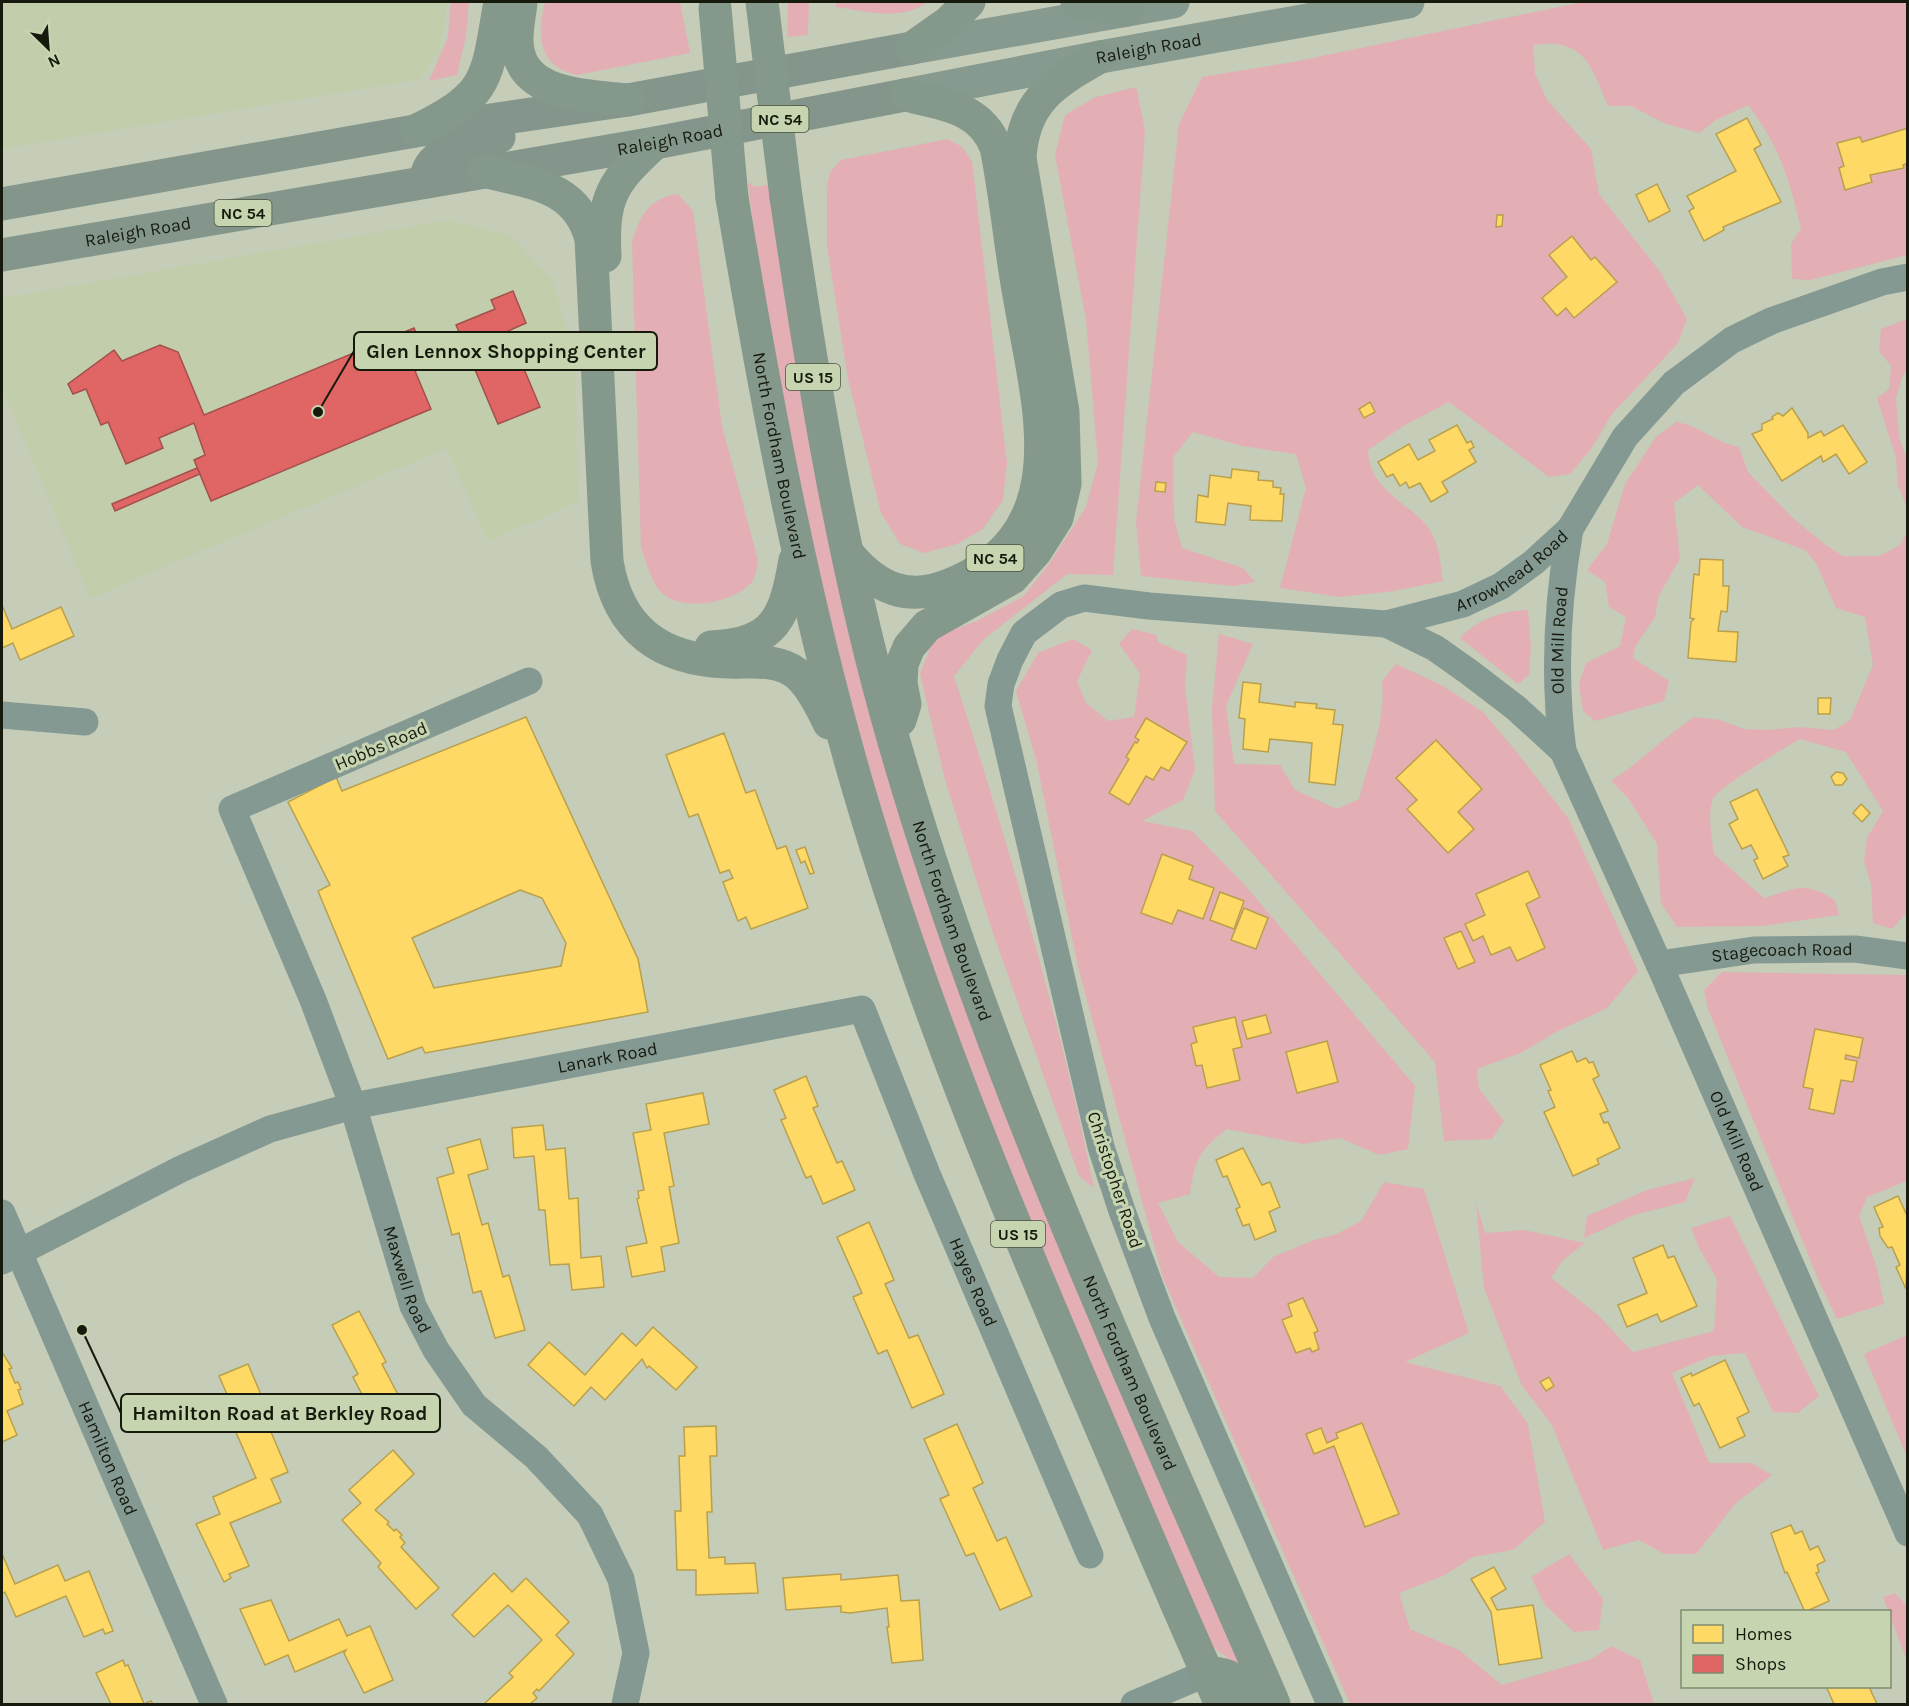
<svg xmlns="http://www.w3.org/2000/svg" width="1909" height="1706" viewBox="0 0 1909 1706" font-family="Karla,sans-serif">
<style>
.built{fill:#c2cdac}
.green{fill:#e3afb4}
.homes{fill:#ffd966;stroke:#b9a04b;stroke-width:1.5;fill-rule:evenodd}
.shops{fill:#e06666;stroke:#a34f4b;stroke-width:1.5}
.lines{fill:none;stroke-linecap:round;stroke-linejoin:round}
.minor{stroke:#849992;stroke-width:27}
.secondary{stroke:#879a90;stroke-width:33}
.primary{stroke:#84968c;stroke-width:33}
.trunk{stroke:#84988c;stroke-width:33}
.trunk-bridge{stroke:#84988c;stroke-width:33}
.labels{text-anchor:middle;dominant-baseline:central;stroke-width:6;stroke-linejoin:round;paint-order:stroke}
.shield{fill:#c7d4b0;stroke:#4a523e;stroke-width:1.5}
.shield-label{font-size:16px;font-weight:bold;fill:#151a0d}
.street-label{font-size:18px;fill:#151a0d;stroke:#c7d4b0}
.leader{fill:none;stroke:#151a0d;stroke-width:2}
.callout-dot{fill:#151a0d;stroke:#c7d4b0;stroke-width:2}
.callout{fill:#c7d4b0;stroke:#151a0d;stroke-width:2}
.callout-label{font-size:20px;text-anchor:middle;font-weight:bold;fill:#151a0d}
</style>
<rect width="100%" height="100%" fill="#c5ccb8"/>
<!-- built -->
<g class="built">
<path d="M2,2H447L440,50L418,80L2,149Z"/>
<path d="M449,220L511,236L553,281L575,359L578,502L488,541L447,448L90,598L2,386V298Z"/>
</g>
<!-- green -->
<g class="green">
<path d="M451,2H469L466,36L457,75L429,81L448,37Z"/>
<path d="M545,2H680L690,53L577,75C537,66 537,35 545,2Z"/>
<path d="M788,2H809L808,35L787,37Z"/>
<path d="M836,2H927C902,22 866,11 836,7Z"/>
<path d="M1583,2H1907V255L1810,280L1792,279L1791,244L1801,228C1789,178 1779,146 1748,105L1716,120L1699,133L1666,124L1631,106H1608C1591,65 1584,37 1533,45L1535,74L1547,100L1591,149L1599,194L1661,273L1687,319L1678,343L1612,414L1591,449L1570,474L1549,477L1449,402L1405,425L1368,450C1370,498 1420,503 1435,540C1440,553 1441,568 1443,581L1394,591L1340,597L1280,588L1306,488L1296,454L1242,446L1193,432L1173,457L1174,519L1182,548L1243,568L1255,582L1233,586L1141,576L1136,522L1179,124L1202,77L1293,62Z"/>
<path d="M1136,87L1145,130L1113,575L1067,574L984,639L954,676C1008,844 1059,1015 1094,1188L1079,1176L991,927L945,780L920,674L932,643L947,632L977,621L1024,596L1049,564L1086,507L1098,463L1086,320L1055,155L1065,115L1096,97Z"/>
<path d="M948,139L962,147L972,161L1007,463L1003,500L983,529L957,544L924,553L900,544L881,513L848,379L827,246V187L830,172L841,160Z"/>
<path d="M752,183L753,187L768,185L853,629L1247,1672L1209,1644L978,1104L854,729L768,341L748,184Z"/>
<path d="M678,194L693,211L722,426L758,560C757,567 756,576 752,582C734,603 679,614 659,590C651,580 646,561 641,548L632,242C640,216 649,198 678,194Z"/>
<path d="M1907,319V369L1902,377L1896,399L1899,437L1907,459V508L1898,485L1896,458L1877,398L1889,389L1891,366L1879,351L1881,329Z"/>
<path d="M1676,422C1701,426 1714,442 1739,447L1748,472L1794,519L1823,543L1843,556H1879L1900,545L1907,532L1908,911L1892,929L1873,923L1871,884L1864,861L1867,838L1883,811L1846,752L1800,739C1785,748 1718,787 1713,799C1707,816 1712,838 1714,854L1764,898C1797,888 1805,881 1835,900L1839,915L1763,926L1677,927L1661,903L1657,844L1628,798L1611,781C1640,762 1665,737 1694,717L1720,720L1744,729L1767,730L1798,727L1834,730L1850,720L1873,665L1865,617L1836,608L1816,563L1805,550L1742,527L1698,485L1674,503L1680,559L1659,595L1655,617L1635,647L1633,658L1669,681L1664,701L1595,721L1583,711L1579,684L1586,663L1620,646L1626,617L1609,607L1605,582L1587,570L1607,544L1625,484L1656,437Z"/>
<path d="M1528,610L1531,647L1529,675L1518,684L1460,638C1478,619 1502,611 1528,610Z"/>
<path d="M1132,629L1156,635L1158,642L1187,655L1185,687L1195,770L1183,800L1142,821L1192,831L1243,883L1415,1086L1408,1149L1379,1155L1340,1138L1303,1144L1227,1129C1200,1150 1195,1158 1190,1194L1158,1203L1178,1242L1219,1277L1253,1278L1273,1257L1314,1240L1337,1234L1361,1221L1384,1182L1424,1189L1469,1333L1405,1362L1500,1386L1528,1424L1545,1522L1513,1550L1473,1557L1443,1576L1399,1593L1410,1629L1459,1650L1502,1685L1592,1659L1611,1646L1640,1660L1654,1704H1350L1163,1278L1078,967L1037,763L1016,691L1038,653L1073,639L1092,650L1077,681L1086,703L1108,721L1134,717L1140,673L1119,644Z"/>
<path d="M1219,634L1253,644L1226,706L1234,764L1280,765L1295,790L1337,809L1359,799C1369,760 1386,722 1382,681L1396,664L1443,686L1483,712L1519,755L1568,818L1638,971L1607,1008L1554,1033L1521,1053L1477,1069L1479,1089L1504,1121L1492,1139L1444,1141L1435,1062L1215,811L1212,708Z"/>
<path d="M1722,972L1907,975V1181L1867,1197L1859,1216L1877,1268L1884,1304L1837,1319L1820,1284L1708,1009L1704,990Z"/>
<path d="M1695,1178L1685,1202L1634,1215L1584,1238L1587,1216L1647,1190Z"/>
<path d="M1476,1203L1485,1233L1524,1230L1585,1243L1563,1260L1551,1278L1597,1314L1633,1352L1714,1331L1717,1279L1699,1248L1691,1228L1730,1216L1819,1396L1798,1413L1773,1412L1745,1353L1711,1356L1672,1373L1709,1463H1751L1772,1475L1735,1504L1696,1554H1664L1639,1540L1603,1550L1552,1425L1522,1386L1484,1288Z"/>
<path d="M1907,1335V1457L1864,1354Z"/>
<path d="M1569,1554L1603,1599L1599,1630L1574,1632L1545,1605L1531,1577Z"/>
<path d="M1895,1593L1907,1606V1661L1883,1597Z"/>
</g>
<!-- homes -->
<g class="homes">
<path d="M1747,118L1761,145L1754,149L1781,202L1723,227L1724,230L1704,241L1689,211L1694,208L1687,196L1736,171L1716,134Z"/>
<path d="M1908,128V163L1903,165L1904,168L1870,175L1872,182L1845,190L1839,168L1844,166L1837,143L1860,137L1862,142Z"/>
<path d="M1657,184L1670,211L1649,222L1636,195Z"/>
<path d="M1497,215H1503L1502,226L1496,227Z"/>
<path d="M1572,236L1591,260L1595,257L1617,282L1574,318L1566,308L1557,316L1542,298L1567,277L1549,255Z"/>
<path d="M1370,402L1375,412L1364,418L1359,409Z"/>
<path d="M1792,408L1808,433V438L1821,431L1824,436L1843,425L1867,462L1849,474L1836,454L1823,462L1821,456L1782,481L1752,434L1762,430V424L1773,419L1772,417L1778,413L1783,416Z"/>
<path d="M1457,425L1467,443L1471,441L1474,447L1469,450L1476,462L1442,482L1448,492L1431,502L1420,483L1409,488L1406,482L1400,486L1393,474L1387,477L1378,462L1409,444L1418,460L1435,451L1429,440Z"/>
<path d="M1232,469L1259,472L1258,480L1273,481V487L1281,488L1280,494H1284L1282,521L1250,520L1251,506L1228,503L1225,525L1196,522L1198,495L1208,497L1210,475L1231,478Z"/>
<path d="M1156,482L1166,483L1165,492L1155,491Z"/>
<path d="M1700,559L1723,560V586H1729L1727,612L1721,611L1718,631L1738,632L1736,662L1688,658L1691,622L1694,619L1690,618L1694,574L1699,575Z"/>
<path d="M2,605L12,629L61,607L74,636L20,660L13,643L2,648Z"/>
<path d="M1243,682L1261,684L1259,702L1295,707V702L1317,704L1316,708L1335,710L1333,724L1343,725L1335,785L1309,782L1312,743L1270,739L1268,752L1243,749L1245,719L1239,718Z"/>
<path d="M1818,698H1831L1830,714H1818Z"/>
<path d="M526,717L638,959L648,1012L425,1053L422,1047L388,1059L318,891L330,885L288,802L336,777L342,791ZM520,890L542,898L566,943L561,966L434,988L412,938Z"/>
<path d="M1146,718L1187,742L1169,771L1161,767L1153,780L1146,776L1129,805L1109,793L1129,759L1126,757L1135,742L1137,743L1139,740L1135,737Z"/>
<path d="M724,733L746,793L755,790L777,849L786,846L808,908L751,929L746,917L738,921L723,882L733,878L729,870L720,873L698,814L689,817L666,755Z"/>
<path d="M1436,740L1482,789L1458,812L1474,829L1448,853L1407,809L1417,800L1396,778Z"/>
<path d="M1836,772L1843,773L1847,779L1842,785H1835L1831,777Z"/>
<path d="M1757,789L1789,855L1783,857L1788,866L1763,879L1754,860L1758,858L1751,845L1742,849L1729,824L1738,819L1730,802Z"/>
<path d="M1861,804L1870,813L1862,822L1853,813Z"/>
<path d="M805,847L814,873L810,874L805,861L801,863L796,850Z"/>
<path d="M1162,854L1193,866L1189,879L1214,888L1203,919L1178,910L1172,924L1141,913Z"/>
<path d="M1528,871L1540,897L1526,904L1545,948L1517,961L1510,947L1491,955L1483,936L1473,941L1465,924L1485,915L1476,894Z"/>
<path d="M1220,892L1244,901L1234,929L1210,920Z"/>
<path d="M1244,908L1268,918L1256,949L1231,940Z"/>
<path d="M1461,931L1475,962L1458,969L1444,938Z"/>
<path d="M1266,1015L1271,1033L1247,1039L1242,1021Z"/>
<path d="M1235,1017L1242,1047L1233,1049L1240,1080L1207,1088L1202,1065L1196,1066L1191,1044L1197,1042L1193,1027Z"/>
<path d="M1815,1029L1863,1038L1859,1058L1846,1055L1845,1059L1857,1061L1853,1082L1841,1080L1834,1114L1809,1109L1813,1089L1803,1087Z"/>
<path d="M1327,1041L1338,1082L1297,1093L1286,1052Z"/>
<path d="M1572,1051L1577,1062L1586,1058L1589,1063L1593,1062L1599,1076L1593,1079L1608,1111L1600,1114L1604,1123L1608,1122L1620,1148L1597,1159L1599,1164L1573,1176L1544,1112L1555,1107L1548,1091L1551,1090L1540,1065Z"/>
<path d="M806,1076L818,1106L813,1108L837,1163L842,1161L855,1190L823,1204L811,1176L806,1178L781,1120L786,1118L774,1090Z"/>
<path d="M703,1093L709,1124L664,1133L674,1186L669,1187L679,1243L661,1247L665,1271L632,1277L626,1247L647,1243L637,1199L639,1198L638,1191L644,1190L633,1133L651,1130L646,1104Z"/>
<path d="M543,1125L546,1150L565,1148L569,1199L578,1198L581,1258L601,1256L604,1287L572,1290L569,1264L550,1265L545,1210H539L534,1156L514,1158L512,1128Z"/>
<path d="M480,1139L488,1169L468,1175L482,1225L488,1223L503,1277L509,1275L525,1330L495,1338L481,1291L473,1293L459,1233L452,1235L437,1178L454,1173L447,1148Z"/>
<path d="M1243,1148L1262,1185L1270,1182L1280,1207L1269,1212L1276,1231L1255,1240L1249,1224L1243,1226L1236,1209L1240,1207L1227,1176L1223,1177L1216,1160Z"/>
<path d="M1898,1196L1908,1218L1906,1289L1896,1267L1900,1265L1892,1247L1888,1248L1880,1236L1879,1228L1883,1227L1874,1207Z"/>
<path d="M869,1222L894,1280L885,1284L909,1338L918,1335L944,1394L912,1408L887,1350L878,1354L853,1297L862,1293L837,1237Z"/>
<path d="M1663,1245L1668,1258L1674,1256L1697,1306L1661,1322L1657,1314L1627,1327L1618,1305L1647,1293L1633,1258Z"/>
<path d="M1303,1298L1318,1331L1314,1333L1319,1349L1312,1352L1310,1348L1296,1353L1282,1320L1292,1316L1288,1304Z"/>
<path d="M359,1311L386,1362L382,1364L407,1412L379,1427L353,1377L358,1374L332,1325Z"/>
<path d="M653,1327L697,1367L676,1390L649,1366L647,1368L642,1359L605,1400L591,1387L574,1406L528,1365L549,1342L585,1375L622,1333L636,1346Z"/>
<path d="M2,1352L12,1368L9,1369L15,1383L18,1382L21,1389L18,1390L23,1404L7,1411L17,1435L2,1442Z"/>
<path d="M1725,1360L1749,1412L1737,1418L1745,1436L1720,1448L1699,1403L1694,1406L1681,1378L1691,1373L1692,1376Z"/>
<path d="M248,1364L270,1416L265,1418L288,1472L271,1479L281,1502L230,1523L249,1566L229,1574L231,1578L224,1582L196,1524L220,1514L213,1497L256,1478L235,1430L241,1427L219,1376Z"/>
<path d="M1549,1377L1554,1386L1546,1391L1540,1382Z"/>
<path d="M1362,1423L1399,1514L1365,1527L1334,1446L1314,1454L1306,1434L1321,1428L1327,1443L1338,1438L1336,1433Z"/>
<path d="M957,1424L983,1483L973,1488L997,1541L1006,1537L1032,1596L1000,1610L974,1553L966,1556L940,1499L949,1495L924,1439Z"/>
<path d="M716,1426L717,1456H710L712,1512H707L709,1558L725,1557V1564L755,1563L758,1593L696,1595V1570H677L675,1511H681L679,1456H685L684,1427Z"/>
<path d="M393,1450L414,1474L375,1510L389,1522L387,1524L394,1531L396,1529L402,1535L400,1537L405,1543L401,1547L439,1588L416,1609L378,1567L381,1563L342,1520L361,1503L349,1490Z"/>
<path d="M1791,1525L1795,1534L1802,1531L1810,1550L1818,1546L1825,1561L1817,1565L1819,1572L1816,1573L1829,1601L1805,1612L1787,1572L1785,1573L1771,1533Z"/>
<path d="M2,1554L15,1584L58,1565L65,1581L89,1571L113,1631L105,1634L103,1629L84,1637L66,1596L16,1617L5,1592L2,1594Z"/>
<path d="M1494,1567L1506,1589L1491,1598L1497,1610L1533,1605L1542,1658L1499,1665L1491,1612L1471,1579Z"/>
<path d="M494,1573L512,1592L526,1578L569,1622L556,1635L574,1654L539,1691L537,1689L533,1693L537,1698L530,1704H484L513,1677L509,1673L542,1640L508,1605L474,1637L452,1615Z"/>
<path d="M841,1574V1580L898,1575L901,1601L919,1600L923,1660L892,1663L887,1627H889L887,1608L850,1613L841,1612V1606L786,1610L783,1578Z"/>
<path d="M271,1600L289,1641L339,1619L347,1636L370,1626L393,1680L364,1693L344,1653L346,1650L295,1672L288,1655L265,1665L240,1609Z"/>
<path d="M123,1660L125,1666L128,1665L144,1704L151,1701L153,1704H111L96,1673Z"/>
<path d="M1826,1686H1872L1870,1689L1877,1704H1834Z"/>
</g>
<!-- shops -->
<g class="shops">
<path d="M513,291L526,323L508,331L540,407L498,424L456,325L495,309L491,300Z"/>
<path d="M414,328L430,365L415,371L431,409L211,501L194,460L205,455L194,423L159,438L163,448L126,464L108,422L101,425L86,389L73,394L68,384L114,350L122,361L160,345L178,352L204,415Z"/>
<path d="M197,468L200,474L115,511L112,504Z"/>
</g>
<g class="lines">
<!-- minor -->
<g class="minor">
<path id="s1" d="M1386,624L1435,648L1469,672L1516,708L1563,751L1659,964L1908,1533"/>
<path id="s2" d="M529,681L232,809L313,1000L353,1106L413,1306L436,1350L474,1405L536,1457L590,1515L621,1579L636,1653L625,1704"/>
<path d="M2,715L85,722"/>
<path id="s3" d="M1563,751C1553,676 1557,603 1570,529"/>
<path id="s4" d="M1659,964L1754,950L1855,949L1908,956"/>
<path id="s5" d="M2,1213L214,1704"/>
<path id="s6" d="M2,1261L181,1169L270,1129L353,1106L862,1009L927,1174L1090,1555"/>
<path d="M1134,1704L1207,1673"/>
<path id="s7" d="M1330,1704L1162,1318L1122,1211L1101,1147L998,706L1001,684L1010,660L1024,633L1061,605L1084,598L1149,606L1386,624L1463,604L1501,586L1534,562L1570,529L1625,437L1674,383L1732,340L1771,321L1882,282L1908,277"/>
</g>
<!-- secondary -->
<g class="secondary">
<path d="M912,48L1173,2"/>
<path id="s8" d="M905,95L1100,57L1408,2"/>
</g>
<!-- primary -->
<g class="primary">
<path d="M426,182C426,148 475,143 499,137"/>
<path d="M2,204L415,131L628,100L912,48"/>
<path id="s9" d="M2,255L655,143L905,95"/>
</g>
<!-- trunk -->
<g class="trunk">
<path d="M521,2C520,14 517,26 517,38C516,97 586,95 628,100"/>
<path d="M1077,2L1127,10"/>
<path d="M912,48L949,22L969,2"/>
<path d="M415,131C491,94 486,80 500,2"/>
<path d="M484,171C530,183 577,185 591,239L607,561C618,630 661,660 728,662C751,663 776,658 796,673C810,684 821,706 829,723"/>
<path id="s10" d="M786,197C813,379 842,561 893,738C988,1071 1137,1387 1274,1704"/>
<path id="s11" d="M732,198C765,395 801,591 857,784C919,997 1003,1200 1091,1404C1134,1504 1176,1605 1221,1704"/>
<path d="M605,256C602,197 612,182 655,143"/>
<path d="M849,555C877,588 907,602 949,585C1081,533 1037,402 1019,295C1010,246 1006,196 996,147C980,107 943,104 905,95"/>
<path d="M711,647C776,644 785,617 795,560"/>
<path d="M900,720L905,704L901,683L902,664L909,647L927,626L1012,578L1036,551L1057,518L1065,484L1063,412L1020,158C1023,101 1054,83 1100,57"/>
<path d="M1207,1673C1232,1672 1240,1682 1250,1704"/>
</g>
<!-- trunk-bridge -->
<g class="trunk-bridge">
<path d="M762,2L786,197"/>
<path d="M715,8L732,198"/>
</g>
</g>
<g class="labels">
<!-- shield labels -->
<g class="shield">
<rect x="751.5" y="106" width="57" height="26" rx="4.5"/>
<rect x="214.5" y="200" width="57" height="26" rx="4.5"/>
<rect x="786" y="364" width="54" height="26" rx="4.5"/>
<rect x="966.5" y="545" width="57" height="26" rx="4.5"/>
<rect x="991" y="1221" width="54" height="26" rx="4.5"/>
</g>
<g class="shield-label">
<text x="780" y="119">NC 54</text>
<text x="243" y="213">NC 54</text>
<text x="813" y="377">US 15</text>
<text x="995" y="558">NC 54</text>
<text x="1018" y="1234">US 15</text>
</g>
<!-- street labels -->
<g class="street-label">
<text stroke="none"><textPath href="#s8" startOffset="248">Raleigh Road</textPath></text>
<text stroke="none"><textPath href="#s9" startOffset="678">Raleigh Road</textPath></text>
<text stroke="none"><textPath href="#s9" startOffset="138">Raleigh Road</textPath></text>
<text stroke="none"><textPath href="#s11" startOffset="262">North Fordham Boulevard</textPath></text>
<text stroke="none"><textPath href="#s7" startOffset="1646">Arrowhead Road</textPath></text>
<text stroke="none"><textPath href="#s3" startOffset="111">Old Mill Road</textPath></text>
<text transform="translate(381 746) rotate(-23)">Hobbs Road</text>
<text stroke="none"><textPath href="#s10" startOffset="744">North Fordham Boulevard</textPath></text>
<text stroke="none"><textPath href="#s4" startOffset="124">Stagecoach Road</textPath></text>
<text stroke="none"><textPath href="#s6" startOffset="644">Lanark Road</textPath></text>
<text stroke="none"><textPath href="#s1" startOffset="646">Old Mill Road</textPath></text>
<text transform="translate(1115 1180) rotate(72)">Christopher Road</text>
<text stroke="none"><textPath href="#s2" startOffset="826">Maxwell Road</textPath></text>
<text stroke="none"><textPath href="#s6" startOffset="1198">Hayes Road</textPath></text>
<text stroke="none"><textPath href="#s10" startOffset="1230">North Fordham Boulevard</textPath></text>
<text stroke="none"><textPath href="#s5" startOffset="267">Hamilton Road</textPath></text>
</g>
</g>
<!-- callouts -->
<path class="leader" d="M318 412L354 351M82 1330L121 1413"/>
<g class="callout-dot">
<circle cx="318" cy="412" r="6"/>
<circle cx="82" cy="1330" r="6"/>
</g>
<g class="callout">
<rect x="354" y="332" width="303" height="38" rx="6"/>
<rect x="121" y="1394" width="319" height="38" rx="6"/>
</g>
<g class="callout-label">
<text x="506" y="358">Glen Lennox Shopping Center</text>
<text x="280" y="1420">Hamilton Road at Berkley Road</text>
</g>
<!-- border -->
<rect width="1909" height="1706" fill="none" stroke="#151a0d" stroke-width="6"/>
<!-- legend -->
<rect x="1681" y="1610" width="210" height="78" fill="#c7d4b0" stroke="#808a6f" stroke-width="1.5"/>
<rect x="1693" y="1625" width="30" height="18" fill="#ffd966" stroke="#808a6f" stroke-width="1.5"/>
<text x="1735" y="1640" font-size="18" fill="#151a0d">Homes</text>
<rect x="1693" y="1655" width="30" height="18" fill="#e06666" stroke="#808a6f" stroke-width="1.5"/>
<text x="1735" y="1670" font-size="18" fill="#151a0d">Shops</text>
<!-- north arrow -->
<g transform="translate(48 48) rotate(155)" stroke="#c7d4b0" stroke-width="4.5" paint-order="stroke">
<path d="M0-4.5L10 22L0 15L-10 22Z" fill="#151a0d"/>
<text y="-9" font-size="16" font-weight="bold" text-anchor="middle" fill="#151a0d">N</text>
</g>
</svg>
